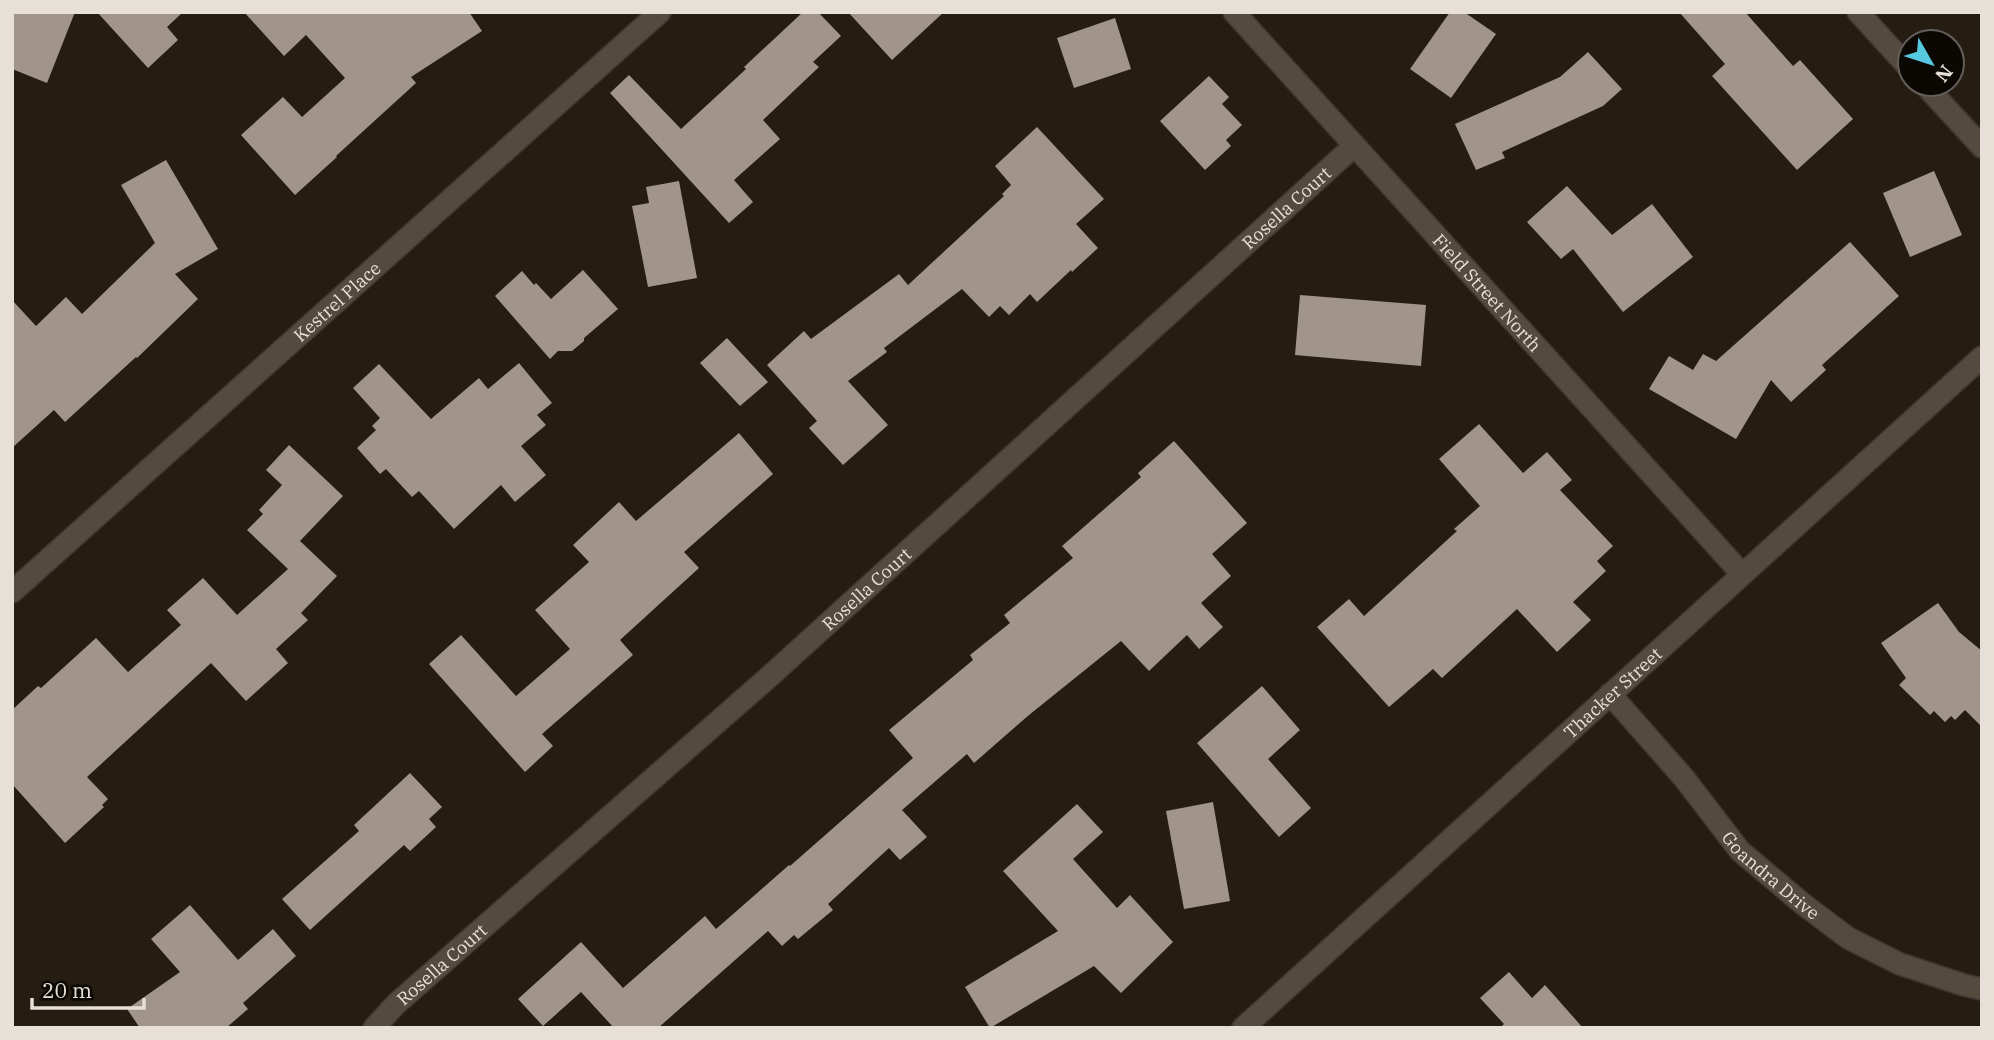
<svg xmlns="http://www.w3.org/2000/svg" width="1994" height="1040" viewBox="0 0 1994 1040" font-family="'IBM Plex Serif',serif">
<style>
.building{fill:#a09588}
.lines{fill:none;stroke-linecap:round;stroke-linejoin:round}
.street-casing{stroke:#3e3731;stroke-width:24}
.secondary-casing{stroke:#3e3731;stroke-width:24}
.street{stroke:#544a3e;stroke-width:21}
.secondary{stroke:#544a3e;stroke-width:21}
.labels{text-anchor:middle;dominant-baseline:central;stroke-width:7;stroke-linejoin:round;paint-order:stroke}
.street-label{font-size:18px;fill:#e6e0d9;stroke:#0b0804}
</style>
<rect width="100%" height="100%" fill="#251d12"/>
<!-- building -->
<g class="building">
<path d="M12,12H75L47,83L12,69Z"/>
<path d="M97,12H183L167,27L178,40L148,68Z"/>
<path d="M244,12H469L482,31L411,77L416,83L336,156L337,157L295,195L241,135L283,97L302,117L345,78L306,35L284,56Z"/>
<path d="M803,12H818L841,36L813,62L819,67L763,120L780,139L734,180L753,202L729,223L610,93L629,75L681,129L746,69L744,67Z"/>
<path d="M848,12H944L892,60Z"/>
<path d="M1450,12H1464L1496,34L1451,98L1410,69Z"/>
<path d="M1679,12H1745L1793,66L1800,60L1853,119L1797,170L1712,76L1725,64Z"/>
<path d="M1115,18L1131,69L1074,88L1057,38Z"/>
<path d="M1588,52L1622,89L1603,106L1502,152L1505,158L1476,170L1455,124L1560,77Z"/>
<path d="M1209,76L1229,97L1222,104L1242,125L1226,140L1231,146L1205,170L1160,121Z"/>
<path d="M1037,127L1104,199L1076,224L1098,248L1072,272L1071,270L1037,302L1030,294L1009,315L1000,306L989,317L962,289L884,348L887,352L848,381L888,425L843,465L809,428L817,421L767,365L804,331L811,339L899,274L908,285L1004,196L1002,194L1011,185L995,166Z"/>
<path d="M166,160L218,249L175,274L198,299L137,358L136,357L65,422L54,410L12,448V300L36,326L66,297L82,314L155,243L121,185Z"/>
<path d="M1934,171L1962,235L1910,257L1883,193Z"/>
<path d="M679,181L697,278L648,287L632,206L649,203L646,187Z"/>
<path d="M1567,186L1612,235L1652,204L1693,257L1623,312L1573,249L1561,259L1527,222Z"/>
<path d="M1850,242L1899,296L1822,365L1826,370L1791,402L1771,380L1736,439L1649,389L1669,356L1693,370L1703,354L1716,361Z"/>
<path d="M583,270L618,309L584,338V341L572,351H558L550,359L495,296L522,271L534,285L536,283L551,299Z"/>
<path d="M1300,295L1426,305L1421,366L1295,355Z"/>
<path d="M727,338L768,382L740,406L700,363Z"/>
<path d="M519,363L552,403L537,415L546,425L521,446L546,475L515,502L501,485L454,529L419,491L412,497L386,469L380,474L357,448L376,430L372,426L380,418L353,388L379,364L431,419L479,378L488,389Z"/>
<path d="M1479,424L1523,473L1547,452L1572,480L1560,490L1613,546L1597,561L1606,571L1573,602L1591,620L1557,652L1517,609L1442,678L1433,669L1389,707L1317,627L1349,599L1364,616L1457,531L1454,529L1480,506L1439,459Z"/>
<path d="M739,433L773,474L684,552L699,568L620,640L633,655L542,734L553,746L525,772L429,664L461,635L516,696L570,649L535,610L589,562L573,545L619,502L636,521Z"/>
<path d="M1174,441L1247,523L1212,554L1231,576L1201,603L1223,627L1199,649L1187,635L1149,671L1121,641L1029,715L974,763L967,754L902,810L927,837L900,860L889,848L828,904L833,910L798,939L794,935L782,946L768,931L658,1028H614L581,992L543,1026L518,999L581,942L623,988L705,916L716,929L789,865L790,866L913,758L889,730L973,660L970,655L1010,623L1004,615L1073,558L1062,546L1141,477L1138,473Z"/>
<path d="M289,445L343,496L300,541L337,576L301,613L308,620L276,649L288,663L246,701L211,663L87,777L108,799L102,805L104,807L65,843L12,784V710L38,686L41,688L96,638L128,672L181,625L167,610L203,578L237,615L288,569L247,530L263,514L259,510L282,485L266,470Z"/>
<path d="M1938,603L1959,632L1982,651V727L1965,710L1955,720L1951,716L1945,722L1934,711L1930,715L1899,685L1906,678L1881,643Z"/>
<path d="M1262,686L1300,730L1268,759L1311,808L1279,837L1197,743Z"/>
<path d="M410,773L442,807L429,819L436,827L410,851L404,845L310,930L282,899L359,831L354,825Z"/>
<path d="M1213,802L1230,901L1184,909L1166,811Z"/>
<path d="M1077,804L1103,832L1073,859L1117,908L1130,895L1173,942L1121,993L1094,966L990,1028L965,987L1058,931L1003,871Z"/>
<path d="M190,905L238,960L273,929L296,956L243,1003L248,1009L226,1028H140L127,1009L180,972L151,939Z"/>
<path d="M1509,972L1532,998L1545,985L1583,1028H1500L1504,1024L1480,998Z"/>
</g>
<g class="lines">
<!-- street casing -->
<g class="street-casing">
<g id="street">
<path id="s1" d="M1234,12L1742,574"/>
<path d="M1858,12L1910,69"/>
<path d="M1924,84L1982,147"/>
<path id="s2" d="M12,592L660,12"/>
<path id="s3" d="M1610,694L1684,778L1740,851L1803,904L1848,938L1900,964L1964,985L1982,989"/>
<path id="s4" d="M374,1028L396,1004L770,676L1354,146"/>
</g>
</g>
<!-- secondary casing -->
<g class="secondary-casing">
<g id="secondary">
<path id="s5" d="M1243,1028L1982,357"/>
</g>
</g>
<!-- street -->
<use href="#street" class="street"/>
<!-- secondary -->
<use href="#secondary" class="secondary"/>
</g>
<g class="labels">
<!-- street labels -->
<g class="street-label">
<text stroke="none"><textPath href="#s4" startOffset="1227">Rosella Court</textPath></text>
<text stroke="none"><textPath href="#s1" startOffset="378">Field Street North</textPath></text>
<text stroke="none"><textPath href="#s2" startOffset="436">Kestrel Place</textPath></text>
<text stroke="none"><textPath href="#s4" startOffset="660">Rosella Court</textPath></text>
<text stroke="none"><textPath href="#s5" startOffset="499">Thacker Street</textPath></text>
<text stroke="none"><textPath href="#s3" startOffset="243">Goandra Drive</textPath></text>
<text stroke="none"><textPath href="#s4" startOffset="93">Rosella Court</textPath></text>
</g>
</g>
<!-- border -->
<rect width="1994" height="1040" fill="none" stroke="#e6e0d9" stroke-width="28"/>
<!-- north arrow -->
<g transform="translate(1931 63) rotate(129)"><circle r="33" fill="#0b0804" stroke="#635e59" stroke-width="2"/>
<path d="M0-5L12 26L0 18L-12 26Z" fill="#56c9e1"/>
<text y="-10" font-size="19" font-weight="bold" text-anchor="middle" fill="#e6e0d9">N</text>
</g>
<!-- scale -->
<path d="M32 998v10h112v-10" fill="none" stroke="#e6e0d9" stroke-width="3.5"/>
<text x="42" y="998" font-size="21" fill="#e6e0d9" stroke="#0b0804" stroke-width="5" paint-order="stroke">20 m</text>
</svg>
